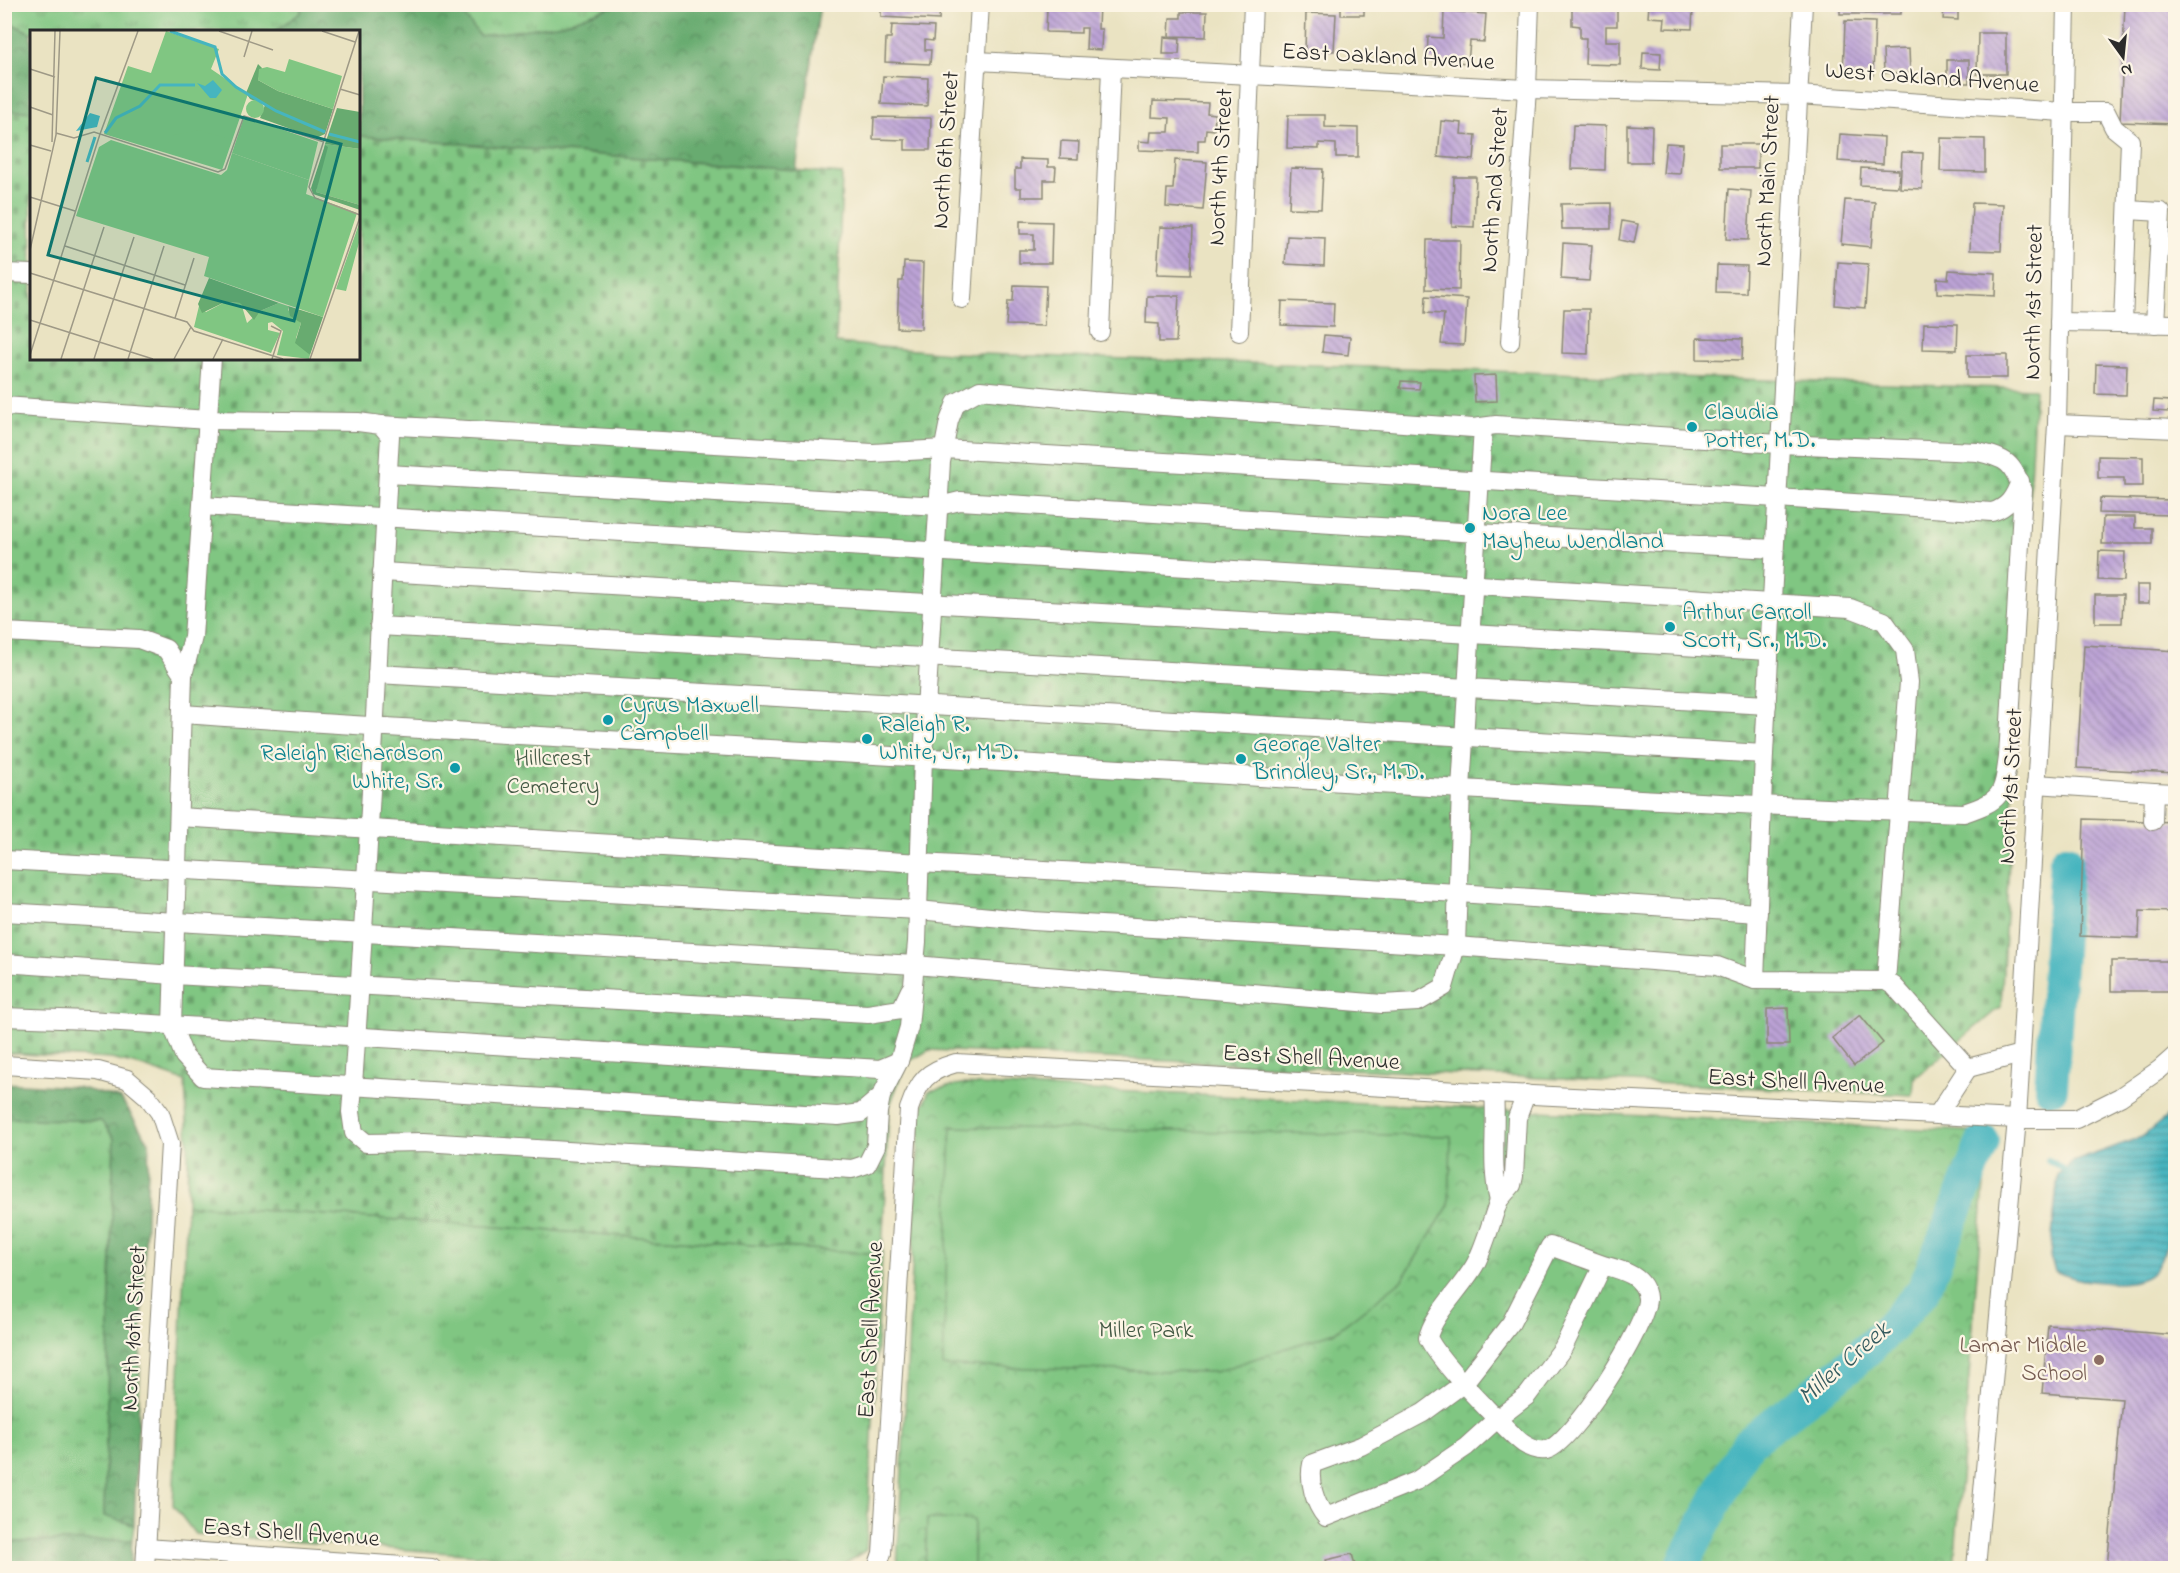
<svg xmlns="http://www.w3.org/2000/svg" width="2180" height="1573" viewBox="0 0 2180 1573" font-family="'Indie Flower',sans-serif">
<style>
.grass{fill:url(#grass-tufts);stroke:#567856;stroke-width:1.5}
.forest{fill:url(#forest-crowns);stroke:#4a6b4e;stroke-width:1.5}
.cemetery{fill:url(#cemetery-stones);stroke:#567856;stroke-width:1.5}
.park{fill:url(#park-crowns);stroke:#567856;stroke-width:1.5}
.pitch{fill:#80c682;stroke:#567856;stroke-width:1.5}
.water{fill:url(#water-rules);stroke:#387075;stroke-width:1.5}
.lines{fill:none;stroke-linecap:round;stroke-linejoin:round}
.stream{stroke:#46b5bf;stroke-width:6}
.river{stroke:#46b5bf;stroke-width:34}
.building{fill:url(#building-back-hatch)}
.minor-casing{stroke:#8a8776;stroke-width:20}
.minor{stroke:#fff;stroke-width:18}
.culture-dot{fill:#0f9aa8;stroke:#fcf5e5;stroke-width:2}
.education-dot{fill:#8d6e63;stroke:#fcf5e5;stroke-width:2}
.labels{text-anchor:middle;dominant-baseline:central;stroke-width:4.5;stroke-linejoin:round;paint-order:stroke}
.street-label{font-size:24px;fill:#2b2b2b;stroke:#fcf5e5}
.culture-label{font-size:24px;fill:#0d838f;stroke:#fcf5e5;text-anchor:start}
.park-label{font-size:24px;fill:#445a45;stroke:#fcf5e5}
.education-label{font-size:24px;fill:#785e54;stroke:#fcf5e5;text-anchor:end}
.water-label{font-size:26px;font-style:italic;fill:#345b5f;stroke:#fcf5e5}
.inset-river{fill:none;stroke:#46b5bf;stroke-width:3}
.inset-road{fill:none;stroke:#9e9986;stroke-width:1.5}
.view{fill:#0f766e;fill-opacity:0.15;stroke:#0f766e;stroke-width:3}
.inset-edge{fill:none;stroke:#2b2b2b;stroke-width:3}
</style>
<defs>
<pattern id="grass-tufts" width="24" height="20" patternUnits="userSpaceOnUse" patternTransform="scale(1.5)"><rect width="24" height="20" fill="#80c682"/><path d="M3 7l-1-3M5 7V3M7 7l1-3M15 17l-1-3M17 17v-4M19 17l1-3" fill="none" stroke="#69a16b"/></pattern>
<pattern id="forest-crowns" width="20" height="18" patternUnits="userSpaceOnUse" patternTransform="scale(1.5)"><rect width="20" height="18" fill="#68ab70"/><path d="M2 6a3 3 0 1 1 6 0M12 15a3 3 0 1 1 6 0" fill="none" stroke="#568b5c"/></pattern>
<pattern id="cemetery-stones" width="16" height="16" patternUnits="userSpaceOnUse" patternTransform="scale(1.5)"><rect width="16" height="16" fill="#80c682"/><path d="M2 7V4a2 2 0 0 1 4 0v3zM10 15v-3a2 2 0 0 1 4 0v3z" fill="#69a16b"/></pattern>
<pattern id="park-crowns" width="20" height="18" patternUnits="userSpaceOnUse" patternTransform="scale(1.5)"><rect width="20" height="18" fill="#80c682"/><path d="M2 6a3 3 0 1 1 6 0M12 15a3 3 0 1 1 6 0" fill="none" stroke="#69a16b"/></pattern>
<pattern id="water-rules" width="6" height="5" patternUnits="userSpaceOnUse" patternTransform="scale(1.5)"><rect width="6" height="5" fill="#46b5bf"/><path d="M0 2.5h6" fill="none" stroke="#3b939b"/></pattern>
<pattern id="building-back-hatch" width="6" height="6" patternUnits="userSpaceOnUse" patternTransform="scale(1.5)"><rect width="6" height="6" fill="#bca3d6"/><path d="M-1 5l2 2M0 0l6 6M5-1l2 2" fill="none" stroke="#9985ae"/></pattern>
</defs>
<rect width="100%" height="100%" fill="#fcf5e5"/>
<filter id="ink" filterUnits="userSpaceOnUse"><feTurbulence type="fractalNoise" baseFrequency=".0167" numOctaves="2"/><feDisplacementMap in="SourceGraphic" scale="12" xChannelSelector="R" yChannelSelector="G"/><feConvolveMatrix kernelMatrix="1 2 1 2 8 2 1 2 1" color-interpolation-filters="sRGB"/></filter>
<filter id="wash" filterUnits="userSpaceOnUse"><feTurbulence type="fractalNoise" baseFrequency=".008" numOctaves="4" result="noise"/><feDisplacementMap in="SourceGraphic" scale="24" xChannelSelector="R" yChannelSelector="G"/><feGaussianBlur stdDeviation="1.35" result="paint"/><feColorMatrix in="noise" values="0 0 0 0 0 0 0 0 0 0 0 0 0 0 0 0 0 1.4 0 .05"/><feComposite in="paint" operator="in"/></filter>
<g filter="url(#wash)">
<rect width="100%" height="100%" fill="#eae3c2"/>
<!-- grass -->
<g class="grass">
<path d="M4,5H302L301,12L276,31L32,32L31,33L5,20Z"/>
<path d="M456,5H616L563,24L480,36Z"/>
<path d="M5,1118L102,1121L114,1138L104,1515L134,1525L132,1540L5,1542Z"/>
<path d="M187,1205L882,1254L866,1550L838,1568H652L195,1534L173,1505Z"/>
</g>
<!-- forest -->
<g class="forest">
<path d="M302,5H456L480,36L563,24L616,5H820L796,170L359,136L358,32L276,31L301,12Z"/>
<path d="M4,20L31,33V112L5,110Z"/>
<path d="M4,1083L77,1087L121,1099L149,1143L134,1525L104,1516L114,1138L101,1121L5,1118Z"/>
<path d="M132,1540L130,1568H5V1542Z"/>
</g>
<!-- cemetery -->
<path class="cemetery" d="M4,110L31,112L32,358H358L359,136L842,174L836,343L949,353L2035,389L2001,1006L1914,1079L1913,1095L929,1050L906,1063L889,1108L882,1254L187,1205L188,1148L185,1081L141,1066L111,1059L5,1053Z"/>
<!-- park -->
<path class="park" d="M961,1084L1988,1132L1954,1568H897L920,1113L929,1091Z"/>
<!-- pitch -->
<g class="pitch">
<path d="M951,1127L1451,1136L1449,1205L1402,1280L1335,1332L1215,1372L943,1366Z"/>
<path d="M927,1519L974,1520L973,1568H925Z"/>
</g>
<!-- water -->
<path class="water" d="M2175,1110C2176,1153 2180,1240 2153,1272C2143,1282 2127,1283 2114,1283C2093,1282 2074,1280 2055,1271L2050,1257L2058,1175L2070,1163L2142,1137Z"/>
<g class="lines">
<!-- stream -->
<path class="stream" d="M2048,1160L2070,1173"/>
<!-- river -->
<g class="river">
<path d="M2051,1088L2066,861"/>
<path d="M1681,1568L1732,1470L1748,1443L1843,1371L1881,1337L1923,1291L1983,1142"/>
</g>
</g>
<g id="blocks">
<!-- building -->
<g class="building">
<path d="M881,4H940L939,20L881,17Z"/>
<path d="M1053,4H1099L1098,29H1102L1101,50L1086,49L1087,28H1081V33L1046,32L1047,8H1053Z"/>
<rect x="1341" y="4" width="23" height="11"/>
<rect x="1840" y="4" width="61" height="10"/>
<path d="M2125,4H2176V124L2120,122Z"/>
<path d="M1649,5L1693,7L1692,29L1664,28L1665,18L1648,17Z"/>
<path d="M1572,9L1617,10V26H1606V41H1620V65L1585,64L1586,38H1580V26L1572,25Z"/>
<path d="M1944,9L1958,10V20L1943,19Z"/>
<path d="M1444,11L1486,14L1484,42L1470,41L1468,63L1427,60L1428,37L1443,38Z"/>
<path d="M1181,12H1207L1206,37L1169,36L1170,18H1181Z"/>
<path d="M1306,13L1336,14L1334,51H1305Z"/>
<path d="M1845,21L1875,22L1873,75L1843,74Z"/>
<path d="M892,25L934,27L933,41L925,40V50H931L930,64L885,62L886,38H891Z"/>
<path d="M1978,33H2006V74H1977Z"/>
<path d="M1164,37L1180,38L1179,54H1163Z"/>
<path d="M1909,49L1910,73H1884L1883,50Z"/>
<path d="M1643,52L1661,53L1660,70L1642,69Z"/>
<rect x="1947" y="60" width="22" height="23"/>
<path d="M883,76L928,78L927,106L881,104Z"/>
<path d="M1153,101L1208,103L1207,113L1215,114L1214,130L1206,129L1205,140H1198V152L1139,150V141L1150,142L1151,132H1169L1170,118L1152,117Z"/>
<path d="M1288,115H1325V127L1358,128V157H1336V144L1319,143V149L1287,148Z"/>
<path d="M874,117L931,118L930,150H905V140L873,139Z"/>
<path d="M1441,121L1462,123L1461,134L1476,135L1474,160L1438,157Z"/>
<path d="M1573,125L1606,126L1605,170L1571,169Z"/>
<path d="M1627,125L1652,126L1651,162H1627Z"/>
<path d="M1840,134L1884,137L1883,164L1838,161Z"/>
<path d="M1941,138L1985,139V172L1940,171Z"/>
<path d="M1061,141L1079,142L1078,159L1060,158Z"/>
<path d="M1666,143L1683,144L1680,174L1663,173Z"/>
<rect x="1720" y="144" width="38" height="24"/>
<path d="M1902,152L1923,153L1922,189L1900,188Z"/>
<path d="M1020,159L1048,160V167H1056L1055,180H1044V197H1021V188H1015V169H1020Z"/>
<path d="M1175,160L1207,162L1203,210L1166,207L1167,189H1173Z"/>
<path d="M1291,168L1323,169L1321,209L1289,208Z"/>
<path d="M1861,168L1899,170L1898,187L1860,185Z"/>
<path d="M1454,177H1476L1474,227L1452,226Z"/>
<path d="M1729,189L1751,191L1748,240L1726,239Z"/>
<path d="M1845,200L1875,202L1871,247L1841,244Z"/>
<path d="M1611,203V229H1562L1561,204Z"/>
<path d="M1972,203L2003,204L2001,251L1970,250Z"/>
<path d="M1020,221L1052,222L1051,263H1019V250H1034V234H1020Z"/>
<path d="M1622,221L1638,224L1634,243L1619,240Z"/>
<path d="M1160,227L1193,228L1191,275L1157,274Z"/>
<path d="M1287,236L1325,238L1324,266L1285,264Z"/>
<path d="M1427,240H1460L1459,290L1426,289Z"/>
<path d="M1563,243L1592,245L1589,281L1561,279Z"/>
<path d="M904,262L923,263L921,329L897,328L899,281H903Z"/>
<path d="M1838,262L1868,264L1865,308L1835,305Z"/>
<path d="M1717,265L1747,266L1746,293L1716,292Z"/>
<path d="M1949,270L1996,273L1995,296L1937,293V278L1948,279Z"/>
<path d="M1014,285L1046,286L1044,326L1006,325L1008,301H1013Z"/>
<path d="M1147,296H1179L1176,342H1159V324L1146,323Z"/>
<path d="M1426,296L1467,299L1464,345L1441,344L1444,314L1425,313Z"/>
<path d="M1282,301L1334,303L1333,327L1281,325Z"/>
<path d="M1564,309H1589L1588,354L1562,353Z"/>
<path d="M1924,323L1958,324L1957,350L1923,349Z"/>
<path d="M1324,335L1350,337L1348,355L1322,352Z"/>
<path d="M1697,338L1743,339L1742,360L1697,359Z"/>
<rect x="1967" y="355" width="40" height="23"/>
<path d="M2096,364L2127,365L2126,395L2095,394Z"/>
<path d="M1496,375L1497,401L1475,402L1474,376Z"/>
<path d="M1401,381L1420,382L1419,389L1400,388Z"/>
<path d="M2154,400L2170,401L2169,412L2153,411Z"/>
<path d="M2098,456L2143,457V486H2124V478H2098Z"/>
<path d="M2100,498L2171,500L2170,515L2099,513Z"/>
<path d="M2103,517H2135V528H2152V544H2102Z"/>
<path d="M2099,551L2125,552L2124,581L2098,580Z"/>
<rect x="2137" y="585" width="12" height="18"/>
<path d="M2095,595H2123L2122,623H2095Z"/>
<path d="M2084,645L2176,651V773L2077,768Z"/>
<path d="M2084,819L2176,822V912L2140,911L2139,938L2080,936Z"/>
<rect x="2111" y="961" width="65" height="30"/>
<path d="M1788,1008L1789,1045H1767V1009Z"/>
<path d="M1860,1015L1883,1043L1854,1066L1832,1038Z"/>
<path d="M2048,1325L2176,1335V1404H2173L2172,1418H2176V1479L2173,1506H2176V1529H2172L2171,1545H2176V1568H2107L2122,1399L2042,1393Z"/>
<path d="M1352,1554L1356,1568H1328L1326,1560Z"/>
</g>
</g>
</g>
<g filter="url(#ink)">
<use href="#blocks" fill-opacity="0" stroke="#8a8776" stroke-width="1.5"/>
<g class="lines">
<!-- minor casing -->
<g class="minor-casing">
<g id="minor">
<path d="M977,61L1527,89L1798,95L2063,112H2106L2114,128L2130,141L2123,323"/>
<path d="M2128,210L2161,212L2155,324"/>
<path d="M4,273L32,274"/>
<path d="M962,299L980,4"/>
<path d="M2059,322L2176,324"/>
<path d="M1100,332L1111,68"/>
<path d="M1239,332L1253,4"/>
<path d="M1510,342L1527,89L1530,4"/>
<path d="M4,406L208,420L358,422L381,425L390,436C377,661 368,887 351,1112L354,1133L366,1143L424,1142L852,1169L867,1164L876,1146L878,1112L881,1096L899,1061L909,1027L917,942L923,758L941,462L949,421L956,403L980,390L1093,401L1473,428L1496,425L1779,444L1978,452C2008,459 2011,462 2023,490L2008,757C2003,796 2002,800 1964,813C1677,804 1391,784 1104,768C797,750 489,735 182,714"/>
<path d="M2057,424L2176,429"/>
<path d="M381,425L873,453L944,449L1777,498L1992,512C2008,507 2014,498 2020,481"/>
<path d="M388,474L939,506L960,501L1477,533L1774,549"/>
<path d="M202,506L1850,608L1884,621L1905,650L1909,682L1886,981"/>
<path d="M382,572L1769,651"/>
<path d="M379,626L1767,705"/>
<path d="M4,632L139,639L166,649L183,675L172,1025L184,1056L203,1077L838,1116L861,1113L881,1096"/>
<path d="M377,674L1764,754"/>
<path d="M183,675L193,637L212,358"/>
<path d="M2036,784L2154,792L2153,821"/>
<path d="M2154,792L2176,793"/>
<path d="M179,817L920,863L1458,893L1758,913"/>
<path d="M4,860L918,910L1033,921L1456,946L1717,966L1755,980L1886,981L1894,986L1968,1068L1938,1114"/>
<path d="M4,912L915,965L1382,1004L1418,1002L1444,987L1456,946L1461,789L1483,427"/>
<path d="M4,963L174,975L868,1014L901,1009L910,990"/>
<path d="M1755,980L1764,754L1803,4"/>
<path d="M4,1017L88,1020L880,1069L899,1061"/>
<path d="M4,1065L98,1071L127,1079L148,1097L160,1113L170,1144L145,1568"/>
<path d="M1968,1068L2021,1054"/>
<path d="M1494,1093C1497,1129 1490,1165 1499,1200L1512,1185L1514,1176L1517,1118L1526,1094"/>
<path d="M1499,1200C1491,1222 1486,1243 1476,1263C1464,1286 1432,1315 1428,1338C1441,1363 1477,1398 1497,1419L1466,1447L1416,1481L1326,1517C1315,1504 1308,1481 1312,1464L1361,1446L1423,1413L1464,1383L1511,1323L1550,1246L1603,1265L1563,1348L1527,1396L1497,1419C1510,1431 1526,1453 1546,1450C1571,1446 1649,1323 1647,1298C1645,1275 1621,1270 1603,1265"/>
<path d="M146,1548L432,1568"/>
<path d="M877,1568L882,1553L909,1109C919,1080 927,1071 956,1063L1494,1093L2017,1119H2076L2120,1097L2159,1070L2176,1055"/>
<path d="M1976,1568L2017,1119L2021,1054L2057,424L2066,4"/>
</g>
</g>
<!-- minor -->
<use href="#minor" class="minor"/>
</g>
</g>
<!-- markers -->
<g class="culture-dot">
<circle cx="1692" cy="427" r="6"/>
<circle cx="1470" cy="528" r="6"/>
<circle cx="1670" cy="627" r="6"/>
<circle cx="608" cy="720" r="6"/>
<circle cx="867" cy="739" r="6"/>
<circle cx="1241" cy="759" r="6"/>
<circle cx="455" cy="768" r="6"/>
</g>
<circle class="education-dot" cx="2099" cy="1360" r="6"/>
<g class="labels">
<!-- street labels -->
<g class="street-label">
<text transform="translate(1388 58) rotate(3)">East Oakland Avenue</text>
<text transform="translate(1932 79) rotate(4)">West Oakland Avenue</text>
<text transform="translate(947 150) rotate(-86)">North 6th Street</text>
<text transform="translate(1222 167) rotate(-87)">North 4th Street</text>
<text transform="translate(1769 181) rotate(-87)">North Main Street</text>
<text transform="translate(1496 190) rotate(-86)">North 2nd Street</text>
<text transform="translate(2035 302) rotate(-89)">North 1st Street</text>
<text transform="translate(2012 786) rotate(-87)">North 1st Street</text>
<text transform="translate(1311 1059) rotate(3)">East Shell Avenue</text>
<text transform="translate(1796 1083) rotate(3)">East Shell Avenue</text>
<text transform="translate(135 1328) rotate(-87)">North 10th Street</text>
<text transform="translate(872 1330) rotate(-87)">East Shell Avenue</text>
<text transform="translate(291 1534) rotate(4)">East Shell Avenue</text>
</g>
<!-- culture labels -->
<g class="culture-label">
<text x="1704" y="413">Claudia<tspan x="1704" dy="28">Potter, M.D.</tspan></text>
<text x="1482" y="514">Nora Lee<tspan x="1482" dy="28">Mayhew Wendland</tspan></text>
<text x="1682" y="613">Arthur Carroll<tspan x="1682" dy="28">Scott, Sr., M.D.</tspan></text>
<text x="620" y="706">Cyrus Maxwell<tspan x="620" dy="28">Campbell</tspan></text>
<text x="879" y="725">Raleigh R.<tspan x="879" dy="28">White, Jr., M.D.</tspan></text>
<text x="1253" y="745">George Valter<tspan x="1253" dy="28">Brindley, Sr., M.D.</tspan></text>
<text x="443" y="754" text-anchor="end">Raleigh Richardson<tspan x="443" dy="28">White, Sr.</tspan></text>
</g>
<!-- park labels -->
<g class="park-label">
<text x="553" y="759">Hillcrest<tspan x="553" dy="28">Cemetery</tspan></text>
<text x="1146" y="1331">Miller Park</text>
</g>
<!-- education labels -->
<g class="education-label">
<text x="2087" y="1346">Lamar Middle<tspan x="2087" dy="28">School</tspan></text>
</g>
<!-- water labels -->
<g class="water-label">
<text transform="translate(1845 1364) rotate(-41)">Miller Creek</text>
</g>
</g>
<!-- overview -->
<g transform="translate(30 30)">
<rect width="330" height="330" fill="#eae3c2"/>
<path d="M219,88L288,112L279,150L202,123L213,90ZM295,114L330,119V175L286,162ZM195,272L211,273L217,293L230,281L249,273L258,276V280L271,293L266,308L280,325L279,329L247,325L253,301L242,292L238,293V300L250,303L241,323L164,297L169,276L176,282Z" fill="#80c682"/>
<path d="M228,34L232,38L228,50L248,61L303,79L295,104L286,108L230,88L235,75L220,69L216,63ZM307,78L330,82V119L295,114ZM295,115L298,117L286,162L330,175V180L283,164L281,158ZM179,248L249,273L230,281L224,290L210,273L195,272L172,283L168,274ZM258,276L293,287L280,325L265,313L271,293L260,286Z" fill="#68ab70"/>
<path d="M259,29L312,46L303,79L248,61L228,50L229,39L237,37L255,42ZM216 79a9 9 0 1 1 18 0a9 9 0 1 1-18 0ZM81,110L191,145L197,140L202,123L279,150L276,164L327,183L293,287L174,246L179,227L46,186L69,117ZM330,191V209L316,261L306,259Z" fill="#80c682"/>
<path d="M136,1L189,19L181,39L218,64L192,140L74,104L98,36L121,43Z" fill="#80c682"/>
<path d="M168,100L199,109L190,135L134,119L144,105Z" fill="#80c682"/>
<path d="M183,50L192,60L186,68H180L167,53L175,56ZM60,83L70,86L67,97L46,101Z" fill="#46b5bf"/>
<path class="inset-river" d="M140,1L185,17L192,44L206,57L246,81L295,102M75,103L86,88L110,76L130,55H165M299,104L330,112M57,132L65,107"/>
<path class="inset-road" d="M189,1L243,20M292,1L325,12M329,1L279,157L285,168L330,185M214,27L222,1M0,39L25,47M310,59L330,65M0,77L23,85M26,103L44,108L64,102L188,142L195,139L214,86L294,112M22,112L25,1M0,115L21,121M0,167L45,181M35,216L155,255M0,220L26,105L30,1M0,243L157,292L164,301L253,329M145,288L164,228M0,290L123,329M241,296L251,301L242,329M0,325L70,104L108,1M31,329L74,197M64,329L104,207M98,329L134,216M144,329L161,297M183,329L193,309M280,329L330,187"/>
<path class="view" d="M66,48L311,114L264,291L18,225Z"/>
<rect width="330" height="330" class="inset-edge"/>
</g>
<!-- margin -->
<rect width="2180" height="1573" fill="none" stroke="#fcf5e5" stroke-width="24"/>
<!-- north arrow -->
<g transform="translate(2123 57) rotate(165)" stroke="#fcf5e5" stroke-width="4.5" paint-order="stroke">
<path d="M0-4.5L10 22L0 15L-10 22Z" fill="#2b2b2b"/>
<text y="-9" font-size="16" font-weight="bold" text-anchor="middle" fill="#2b2b2b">N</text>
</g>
</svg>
